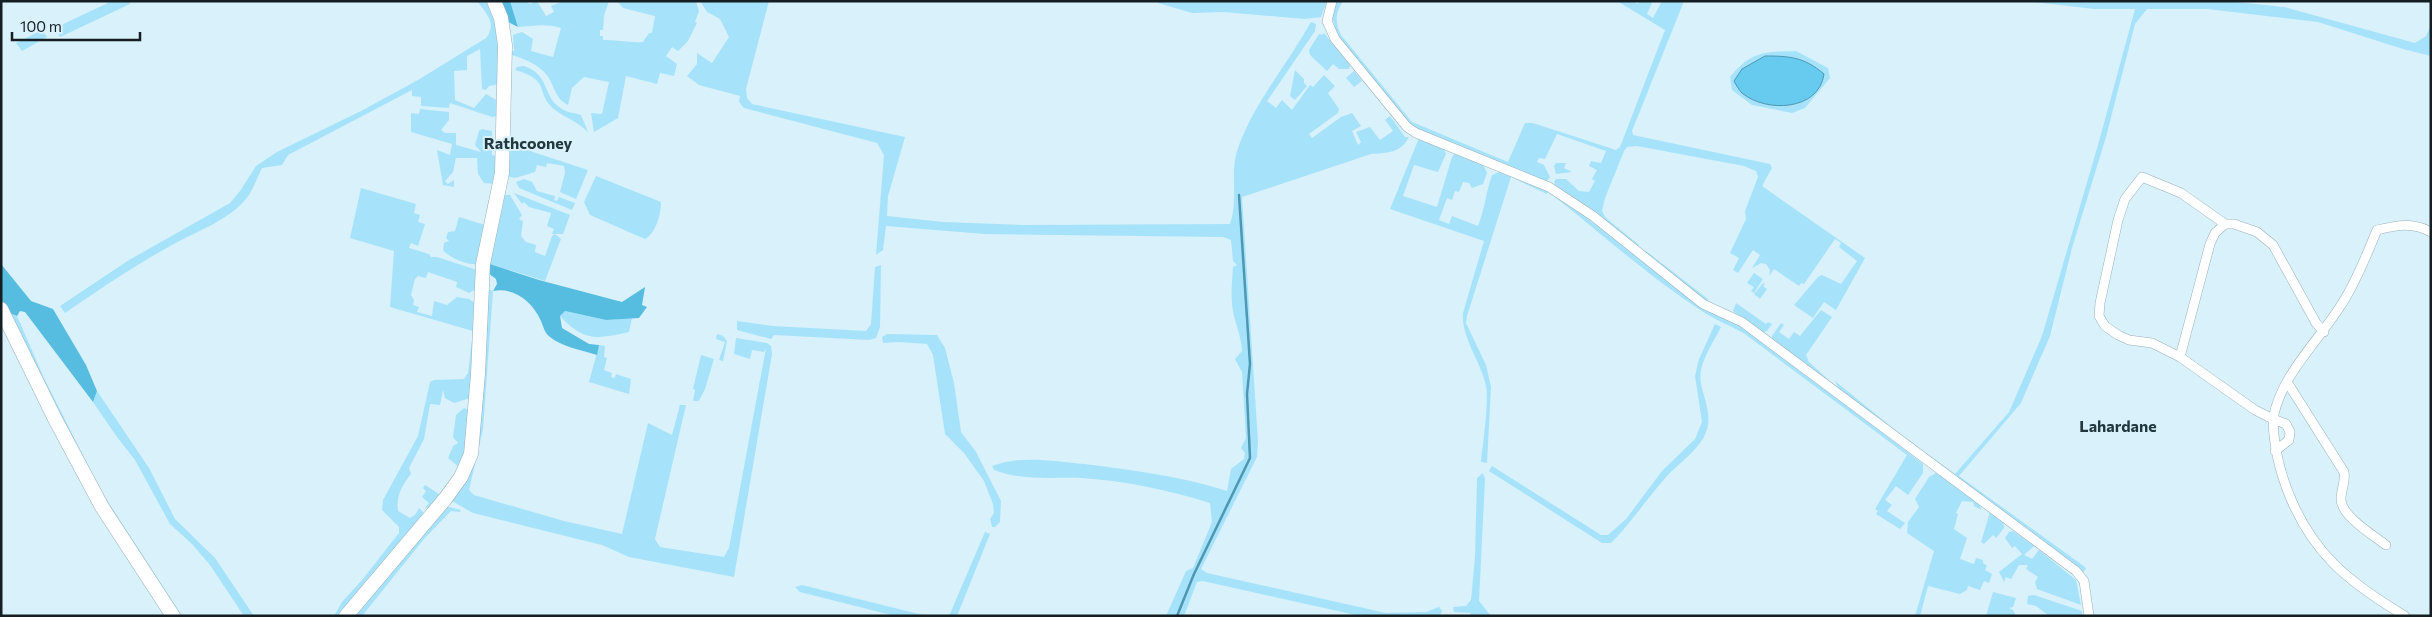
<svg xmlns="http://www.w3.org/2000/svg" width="2432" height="617" viewBox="0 0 2432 617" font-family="Commissioner,sans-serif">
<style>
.green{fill:#a6e3fb}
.forest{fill:#57bde0}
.water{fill:#66cbef;stroke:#4e97b2}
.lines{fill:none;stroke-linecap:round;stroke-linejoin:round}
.stream{stroke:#4e97b2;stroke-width:2.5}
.street-casing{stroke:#99b0ba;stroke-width:10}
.secondary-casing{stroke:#99b0ba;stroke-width:15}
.street{stroke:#fff;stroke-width:9}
.secondary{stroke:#fff;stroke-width:14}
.labels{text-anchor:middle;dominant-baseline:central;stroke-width:4;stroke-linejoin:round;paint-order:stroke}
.quarter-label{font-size:16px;font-weight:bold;fill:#22373e;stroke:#d8f1fb}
</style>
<rect width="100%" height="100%" fill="#d8f1fb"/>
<!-- green -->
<g class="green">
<path d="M112,1H129L130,4L60,37L55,28Z"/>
<path d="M477,1H490L497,15L500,84L489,86L486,90L482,89L480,49L467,56V70L454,71L455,100L474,108L486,94L498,101L497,116L492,117L450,103L449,108L421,106V97L412,96V90L288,155L282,165L262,168C258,176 254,187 249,195C231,220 197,231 172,245C135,265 100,289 65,313L60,306L129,260L230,203L240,191L256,166L277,152L363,110L418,80L486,38C497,24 487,14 477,1Z"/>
<path d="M510,1H528L529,4L537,1L546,16L554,12L551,6L563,1H609L604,16L603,30H600V36H603V40C617,40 630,43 643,42L649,33H652L655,16L623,8L617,1H696L699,11L695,22L697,23L688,41L678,51L672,47L666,56L677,64L674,76L660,73L657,84L626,76L618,118L594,132L591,113L602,114L609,82L584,77L572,88L568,105C554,98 555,85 546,74C538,64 524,59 512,55V51H514L513,35L522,32L533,39L531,51L553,57L561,28C545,23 534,26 518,27Z"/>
<path d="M700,1H769L746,89L747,98L752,104L905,137L888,196L887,216L943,222L1026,225L1230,224C1239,199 1229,173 1238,148C1255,101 1287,65 1311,22L1316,24L1315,31L1267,101L1276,108L1282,100L1292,110L1310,85L1313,87L1324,75L1335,86L1328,93L1339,109L1338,113L1309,134L1312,138L1341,117L1352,113L1361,126L1352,131L1358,145L1361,142L1356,132L1370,127L1380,140L1393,131L1385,120L1390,116L1405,137H1409C1401,153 1387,153 1371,154L1242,197L1258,442L1257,457L1201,569L1207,573L1386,613L1426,612L1439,607L1442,611L1440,616H1360L1203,581L1197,582L1184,616H1166L1186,571L1193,568L1212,522L1210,503C1168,490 1126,481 1082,478C1052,477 1022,481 994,470L992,466C1019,455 1055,461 1084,464C1133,470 1180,476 1227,491L1231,469L1244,459L1245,453L1241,448L1246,438L1242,372L1235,359L1242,351C1241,336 1237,329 1234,316C1230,300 1232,283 1233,267L1237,265L1233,261L1231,240L1223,237L984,234L886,226L883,250L876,255L884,155L877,143L744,108L739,102L740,96L699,85L687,76L697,64V53L712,63L729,37L720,19L707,12Z"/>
<path d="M1159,1H1327L1321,17L1305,19L1223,12L1192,13L1158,3Z"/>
<path d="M1336,1H1343C1335,14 1335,22 1341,35L1412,122L1508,162L1525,123H1533L1616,150L1620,147L1665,30L1617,1H1633L1638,4L1640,1H1650L1652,3L1647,14L1653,18L1662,1H1684L1632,131L1633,135L1770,164L1772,168L1762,186L1865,258L1836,310L1824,302L1813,318L1794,305L1818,277L1822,275L1841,284L1857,261L1839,247L1841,243L1835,239L1804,284L1801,283L1799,286L1774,269L1769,276L1770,270L1766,264L1761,263L1752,268L1760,255L1753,250L1738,273L1733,270L1739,258L1730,253L1746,219L1745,211L1758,177L1756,171L1744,166L1637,146L1627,147L1624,151L1605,198L1602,211L1606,218L1639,245L1637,249L1556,187L1554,182L1556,179H1566L1579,191L1589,192L1595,181L1592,179L1597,170L1589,166L1591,161L1601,163L1606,151L1557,134L1545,159L1539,158L1537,162L1544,165L1550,177L1546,182L1413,127L1337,37L1332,14Z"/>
<path d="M2026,1H2226L2284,7L2415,43L2426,36L2431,25V56L2403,49L2318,22L2207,9H2147L2135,24L2106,137L2072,248L2050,336L2021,403L1959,476L2085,567L2086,569L2083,572L1954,478L1839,390L1835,381L1900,434L1955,474L2009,412L2042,336L2100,138L2135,9H2094Z"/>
<path d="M42,30L47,37L22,51L16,43Z"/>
<path d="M1324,33L1350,65L1349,69H1339L1333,64L1327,71L1310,55L1309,50L1319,34L1322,35Z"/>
<path d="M1796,51L1828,68L1830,78L1805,108L1792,113L1752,105L1732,90L1730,77C1752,51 1763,52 1796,51Z"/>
<path d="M524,66C550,75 542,94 559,107C565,112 574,113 581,115L588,132C578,122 566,118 555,110C534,93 553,81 515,70L517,67Z"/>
<path d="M1295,70L1304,79V83L1307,86L1295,100L1290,96Z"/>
<path d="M1354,71L1362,81L1354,87L1346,78Z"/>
<path d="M420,109L449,112V120L441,130L445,133H456V145L481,152L475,145L479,131L482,129L492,131V155L499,157L497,184L484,183L478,174L477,158H456L453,172L445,181L448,184L454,180V187L443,185L437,150L450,155L452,144L411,132V113L419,114Z"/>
<path d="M1419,138L1444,149L1446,154L1438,172L1414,165L1403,196L1437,207L1452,157L1455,153L1483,164L1487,173L1483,184L1472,188L1469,183L1463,182L1459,192L1455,191L1452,200L1447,198L1439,220L1449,224L1452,216L1478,226C1485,208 1486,192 1492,175L1499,172L1548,191L1547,194L1511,177L1467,316L1466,323L1486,365L1491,387L1487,463L1481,462C1483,443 1489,402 1486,386C1481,361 1461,338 1463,313L1484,241L1390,209Z"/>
<path d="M506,143L588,170L576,199L560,192L565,173L564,166L547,163L546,167L537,165L535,172L515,178L506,176Z"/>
<path d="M1556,163H1566L1564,168L1572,172L1556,174L1554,166Z"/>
<path d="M596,176L661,202C661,214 656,233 645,239L590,215L584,202Z"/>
<path d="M524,179L532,182L537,191L555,196L554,200L557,201L559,197L575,203L572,210L519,188L516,182Z"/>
<path d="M361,188L416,204L414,213L420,215L418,222L425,224L418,246L411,243L409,248L429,254L431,257H437L480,271L479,288L469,293L456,287L457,282L428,272L426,278L418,276L415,279L411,295L414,300L413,305L419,307L417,312L432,316L434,301L447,305L457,297L469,299L478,305L470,398L454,403L445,398L443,390L440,405L430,404L424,439L409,468L411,474C402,485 396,496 398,511L410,518L415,515L419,508L426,515L341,616H334L342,602L362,580L399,533V527L382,510L383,500L418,436L430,382L434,380L464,379L468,373L473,331L390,307L394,251L350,238Z"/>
<path d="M491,192L495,193V200L479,264C469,266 449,258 443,250L444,243L449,241L446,238L448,232L455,231L459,217L485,225L489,214L486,211Z"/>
<path d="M514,193L570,215L563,234H552L554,229L547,226L551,213L529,207L524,202L522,204Z"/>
<path d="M505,195H510L522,215L519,219L523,221L521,236L526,242L536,245L535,252L545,256L552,236L555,234L561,239L545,281L490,264Z"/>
<path d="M1557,195L1682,292L1733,319L1923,464V473L1908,495L1896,486L1885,500L1892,505L1887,511L1905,523L1900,529L1876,514L1878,511L1875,509L1907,455L1745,334C1732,326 1717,321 1705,313C1652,279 1604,236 1555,197Z"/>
<path d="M1646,251L1708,299L1707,303L1644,254Z"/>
<path d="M881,265L880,327L876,338L869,340L774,335L771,339L737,330V321L773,326L866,331L871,324L875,267Z"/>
<path d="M1754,273L1763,279L1754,293L1751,291L1754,287L1747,283Z"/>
<path d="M1763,283L1765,284L1763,286L1767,289L1760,299L1754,294Z"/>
<path d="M487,289L493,291L483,429L469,490L474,495L564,521L622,534L648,423L672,435L680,405H686L655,539L660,547L724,557L729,548L766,348L764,352L752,350L750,359L734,354L736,338L767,343L771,346L772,354L734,577L629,557L602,545L473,513L452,501L451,499L462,483Z"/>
<path d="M1736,303L1766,324L1768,322L1772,324L1767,331L1762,333L1733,311Z"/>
<path d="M1821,310L1832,317L1806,355L1809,362L1830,381L1772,341V336L1781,323L1784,325L1779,332L1789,339L1794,332L1800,336Z"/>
<path d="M565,311L606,320L632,318L629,332C597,339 584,342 560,316Z"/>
<path d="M7,312L17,316L44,378L101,491L182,616H177L114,520Z"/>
<path d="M1715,324L1721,327C1713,344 1697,364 1701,384C1704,398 1710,410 1708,425C1705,446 1681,461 1668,475C1648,497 1632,522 1611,543H1602L1489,471L1492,466L1601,535H1608L1626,519L1662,471L1695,439L1702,422L1695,376L1699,359Z"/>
<path d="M717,334L723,336L727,341L723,361L719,360L725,342L716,339Z"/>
<path d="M887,334L937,335L945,348L954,383L961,432L976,452L1001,501L1000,522L995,527H992L990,519L994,513L993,504L984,481L964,453L945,434L933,355L927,344L899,342L883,343L882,337Z"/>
<path d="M599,345L605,346L604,357L607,358L604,370L612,373L611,377L615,378L616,374L631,379L629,394L589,382Z"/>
<path d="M701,355L714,359L705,389L699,401H693L695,390L693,389Z"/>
<path d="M97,391L149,468L175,519L215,558L254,616H244L210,565L192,544L170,524L135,460L117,437L93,402Z"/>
<path d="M464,408L473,412V424L460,468L448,458L453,446L458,443L453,437L456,415Z"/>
<path d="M1483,473L1485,479L1479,601L1491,616H1470L1471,613L1454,612L1453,607L1466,606L1471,600L1475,557L1477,478Z"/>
<path d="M1936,473L1980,504L1981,510L1974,506L1973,502L1962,501L1956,513L1958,514L1954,529L1967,538L1960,559L1974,564L1976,558L1983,560V563L1987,566L1985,570L1992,574L1989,583L1984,581L1980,590L1968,586L1967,590L1960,594L1928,586L1920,616H1915L1934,551L1907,533L1908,522L1919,507L1915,499L1929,477Z"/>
<path d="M425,485L439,494L440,497L431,509L425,508L429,503L422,497L426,491L423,488Z"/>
<path d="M445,506L461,510L460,512L451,511L424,539L362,616H351Z"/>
<path d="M1990,512L2003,521L2004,528L1996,538L1993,535L1984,544L1981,542Z"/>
<path d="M2013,531L2034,546L2024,555L2032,559L2039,550L2076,580L2081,605L2037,589L2035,582L2038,577L2026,569L2028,565H2019L2011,579L2006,577L2004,582L1999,572L2022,554L2015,546L2012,548L2005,538L2009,532Z"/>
<path d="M985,532L990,534L957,616H949Z"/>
<path d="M802,585L927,616H895L800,592L795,587Z"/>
<path d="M1993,592L2016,598L2013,607L2009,608L2013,610L2016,616H1986Z"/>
<path d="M2034,595L2082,611V616H2049L2036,606L2027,604L2028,596Z"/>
</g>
<!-- forest -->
<g class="forest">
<path d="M498,1H510L518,27L508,22Z"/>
<path d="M1,264L31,301L53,309L86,365L97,391L93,402L25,312L20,311L17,316L7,312L1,300Z"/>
<path d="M490,264L539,280L622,302L645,287L642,305L647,307L639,318L606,320L565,311L560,316L562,328L589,344L599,345L597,355C582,350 562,347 550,337C544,332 544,328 541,321C532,301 514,287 493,291L497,284L496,279L488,273Z"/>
</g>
<!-- water -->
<path class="water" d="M1765,56C1790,56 1804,57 1824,74C1819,111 1766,113 1742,93C1739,90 1736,85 1734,81L1742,69Z"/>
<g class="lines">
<!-- stream -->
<path class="stream" d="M1177,616L1194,574L1250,458L1247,394L1250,364L1239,195"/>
<!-- street casing -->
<g class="street-casing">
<g id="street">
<path d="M1332,1L1327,21L1335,39L1407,127L1416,133L1549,187L1593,216L1703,304L1742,322L2076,571L2084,581L2089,616"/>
<path d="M2324,332L2316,323L2273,245L2257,232L2234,224H2225L2181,193L2142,177L2125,199L2118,220L2100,303L2099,316L2105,326L2118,335L2129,340L2152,343L2180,357L2255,410L2273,419C2281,374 2320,340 2343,302C2357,280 2367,254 2377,230C2398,225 2412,222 2431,232"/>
<path d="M2180,357L2210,244L2215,233L2225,224"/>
<path d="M2287,382L2344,472C2346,481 2341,489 2341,499C2341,516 2373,535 2386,545"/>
<path d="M2275,451L2289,440L2290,432L2286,424L2273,419C2274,470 2297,527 2334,564C2354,584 2380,601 2405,616"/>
</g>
</g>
<!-- secondary casing -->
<g class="secondary-casing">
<g id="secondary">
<path d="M1,309L55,419L102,507L173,616"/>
<path d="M346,616L445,499L461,477L471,454L478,374L483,264L502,173L505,45L501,18L494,1"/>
</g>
</g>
<!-- street -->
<use href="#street" class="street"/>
<!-- secondary -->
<use href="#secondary" class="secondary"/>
</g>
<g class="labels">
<!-- quarter labels -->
<g class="quarter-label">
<text x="528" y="142">Rathcooney</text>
<text x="2118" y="425">Lahardane</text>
</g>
</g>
<!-- border -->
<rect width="2432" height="617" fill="none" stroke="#151e22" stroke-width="5"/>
<!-- scale -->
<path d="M12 32v8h128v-8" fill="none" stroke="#151e22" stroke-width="2.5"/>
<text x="20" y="32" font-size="15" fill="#151e22" stroke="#d8f1fb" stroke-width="4" paint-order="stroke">100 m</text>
</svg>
